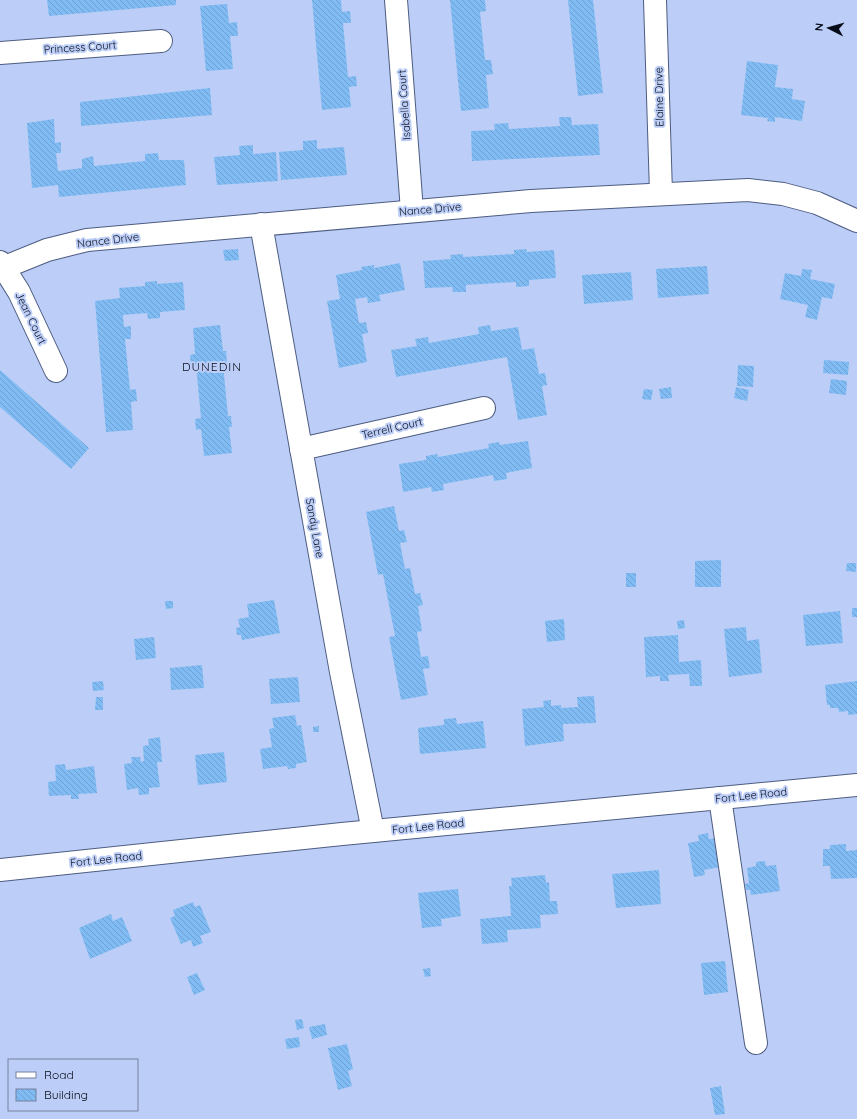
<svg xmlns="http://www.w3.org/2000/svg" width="857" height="1119" viewBox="0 0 857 1119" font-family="Quicksand,sans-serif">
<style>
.building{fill:url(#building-back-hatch)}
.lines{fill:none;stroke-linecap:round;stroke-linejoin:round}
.minor-casing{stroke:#4d5c80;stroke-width:24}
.minor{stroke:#fff;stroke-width:22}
.labels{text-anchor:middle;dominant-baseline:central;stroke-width:4;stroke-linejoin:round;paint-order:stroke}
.street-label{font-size:11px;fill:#070b19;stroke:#bccef7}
.neighbourhood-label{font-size:12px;letter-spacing:1px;fill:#070b19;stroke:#bccef7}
</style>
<defs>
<pattern id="building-back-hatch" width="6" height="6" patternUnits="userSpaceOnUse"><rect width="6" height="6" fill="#80bcf3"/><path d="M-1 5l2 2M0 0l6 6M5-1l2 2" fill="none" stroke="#6da0d0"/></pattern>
</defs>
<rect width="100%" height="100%" fill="#bccef7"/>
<!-- building -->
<g class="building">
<path d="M47,0H176V5L49,16Z"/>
<path d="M312,0H341L342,12L350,11L351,23H343L348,77L356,76L357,86L349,87L351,107L322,110Z"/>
<path d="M450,0H485L486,11L480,12L485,60H491L493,74L486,75L489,108L461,111Z"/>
<path d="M568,0H593L603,93L578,96Z"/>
<path d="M227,4L229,23L237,22L238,36H230L233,69L206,71L200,6Z"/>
<path d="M747,61L778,65L775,87L793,89L792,99L805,101L802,121L775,117V122L767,121L768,118L741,115Z"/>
<path d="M210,88L212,115L81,126L80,102Z"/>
<path d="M559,117H571L572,125L598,124L600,155L472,161L471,131L495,130L494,124L508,123L509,129L560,126Z"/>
<path d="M54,119L55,143L61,142V153H56L58,171L82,168V159L93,156L94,166L145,161V154L158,153L159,160H184L186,185L59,197L58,185L32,188L27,123Z"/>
<path d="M317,140V149L344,147L347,175L281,180L279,152L303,150V141Z"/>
<path d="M253,145V154L276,152L278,181L217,185L214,157L240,155L239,146Z"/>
<path d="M238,249L239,260L225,261L223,250Z"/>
<path d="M526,249L527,252L554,250L556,278L529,280V286L516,287V282L466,285V292H453L452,287L425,288L423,261L451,259L450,255L463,254V257L514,254V250Z"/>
<path d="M400,263L405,290L379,295L381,301L368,303L367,297L355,299L359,323L366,322L368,333L362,334L367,362L339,368L327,301L340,299L336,275L362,270L361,267L374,265V268Z"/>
<path d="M707,266L709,294L658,298L656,269Z"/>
<path d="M802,269L812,270L810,279L835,284L832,299L822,297L817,320L805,317L808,305L780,299L785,273L801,276Z"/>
<path d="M631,272L633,300L584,304L582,275Z"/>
<path d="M157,281V284L183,282L185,310L160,312V318L148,319L147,313L123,315L124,327L131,326V339H125L130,390L136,389L137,401L131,402L133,430L106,432L95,301L120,298L119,288L145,286V282Z"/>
<path d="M220,325L223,351H226L227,363L223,364L228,416H231L232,427H229L232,453L204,456L201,429L196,430L195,419L201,418L196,365L191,366L190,355L195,354L193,328Z"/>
<path d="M490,325L491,331L518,327L522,350L534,348L539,374L545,373L547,385L542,386L547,415L518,420L507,357L396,377L391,350L417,346L415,339L428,337L429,343L479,334L478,327Z"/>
<path d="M824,360L849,362L848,375L823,373Z"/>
<path d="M738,365L754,366L753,387L737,386Z"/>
<path d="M0,370L89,448L71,469L0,407Z"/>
<path d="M831,379L847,381L846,395L829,393Z"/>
<path d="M671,387L672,398L661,399L659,389Z"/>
<path d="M736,387L749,390L747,401L734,398Z"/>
<path d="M644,389L653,390L651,400L642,399Z"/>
<path d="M528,441L532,468L506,473L507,479L494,481L493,475L443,484L444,490L432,492L431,487L403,492L399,464L426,460V456L437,454L438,457L489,448L488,444L499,442L500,445Z"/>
<path d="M394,506L399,531L404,530L407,542L400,543L405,569L410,568L415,594L420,593L423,605L418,606L422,631L417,632L421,657L428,656L430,668L423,669L428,695L401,700L389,637L395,636L383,574L378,575L366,512Z"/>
<path d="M721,560V587H695V561Z"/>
<path d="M847,563H856V572L846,571Z"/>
<rect x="626" y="573" width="10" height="14"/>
<path d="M274,600L280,633L242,640L241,635H237L236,628L240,627L238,619L249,617L247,604Z"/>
<path d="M165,601H173V608L166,609Z"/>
<rect x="852" y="608" width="5" height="9"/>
<path d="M840,611L843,643L806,646L803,615Z"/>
<path d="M564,619L565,640L547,642L545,621Z"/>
<path d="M684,620L685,628L678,629L677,621Z"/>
<path d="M746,627L747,641L759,639L762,673L729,677L724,629Z"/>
<path d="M678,635L679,662L701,660L702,686H690L689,674L668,675L669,681H660V676L646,677L644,637Z"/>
<path d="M154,637L156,658L136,660L134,639Z"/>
<path d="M202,665L204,688L171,690L170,668Z"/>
<path d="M298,677L300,702L271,704L269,679Z"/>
<path d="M103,681L104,690L93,691L92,682Z"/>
<path d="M857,681V714L848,715V711L839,712L838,708H830V705H827L825,685Z"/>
<path d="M594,696L596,723L563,724L564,741L525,746L522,709L544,707L543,701L551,700V706L561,705V708L578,707L577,697Z"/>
<path d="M96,697H103V710H95Z"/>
<path d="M295,715L297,726L301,725L307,762L296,764V768L288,769L287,766L263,769L260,749L272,747L269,729L274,728L272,718Z"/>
<path d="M456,718L457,724L483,721L486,748L420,754L418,728L444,725V719Z"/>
<path d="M319,726V732H313V727Z"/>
<path d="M160,737L162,762H157L160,787L149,788V794L139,795L138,788L127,790L124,764L132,763L131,757H140L141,762L144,761L143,746L149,745L148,739Z"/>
<path d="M224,752L227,782L198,785L195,755Z"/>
<path d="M65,764L66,770L94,766L97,793L78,794L79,799H71V795L49,796L48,782L56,781L55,765Z"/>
<path d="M708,833L709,839L720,838L725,866L704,870L705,875L694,877L688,843L699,841L698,835Z"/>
<path d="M846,844V851L857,850V878L831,879L830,866H823V849H830V845Z"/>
<path d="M765,861L766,866L776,865L780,891L751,895L750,890H746L745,884L749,883L747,868L756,866V862Z"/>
<path d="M659,870L661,904L616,908L612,874Z"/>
<path d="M545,875L546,883L549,882L550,901H557L558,914L540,915L541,928L507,930L508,942L482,944L480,919L511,916L509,886H512L511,878Z"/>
<path d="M458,889L461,916L441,919L442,926L422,928L418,893Z"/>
<path d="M193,902L195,907L200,905L211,932L200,936L203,943L193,947L191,940L181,944L170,918L175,916L173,910Z"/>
<path d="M111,914L113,921L122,917L132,941L90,959L79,928Z"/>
<path d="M725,961L728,992L704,995L701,963Z"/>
<path d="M430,968L431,976L425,977L423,969Z"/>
<path d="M197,973L205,990L194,995L187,977Z"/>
<path d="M302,1019L304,1028L297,1030L295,1020Z"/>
<path d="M325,1024L327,1035L312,1039L309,1027Z"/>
<path d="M299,1037L300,1047L287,1049L285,1039Z"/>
<path d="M347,1044L353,1069L348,1071L352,1086L338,1090L328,1048Z"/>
<path d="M721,1086L725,1114L715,1115L710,1088Z"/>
</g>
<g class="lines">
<!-- minor casing -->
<g class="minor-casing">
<g id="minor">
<path d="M396,0L412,211"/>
<path d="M655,0L661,193"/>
<path d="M0,53L161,41"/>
<path d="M261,224L341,672L373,831"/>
<path d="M0,262L19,292L56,371"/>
<path d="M0,269L47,250L87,240L531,201L748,190L783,194L817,203L857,221"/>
<path d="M301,449L484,408"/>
<path d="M720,798L756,1043"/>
<path d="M0,870L342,834L857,785"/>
</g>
</g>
<!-- minor -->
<use href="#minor" class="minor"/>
</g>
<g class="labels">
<!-- street labels -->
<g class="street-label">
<text transform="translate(80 47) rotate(-4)">Princess Court</text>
<text transform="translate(659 97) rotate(-91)">Elaine Drive</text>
<text transform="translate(404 105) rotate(-94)">Isabella Court</text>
<text transform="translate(430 209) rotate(-5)">Nance Drive</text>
<text transform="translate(108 240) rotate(-7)">Nance Drive</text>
<text transform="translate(31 318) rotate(64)">Jean Court</text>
<text transform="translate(392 428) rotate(-13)">Terrell Court</text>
<text transform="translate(315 528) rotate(80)">Sandy Lane</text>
<text transform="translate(751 795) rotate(-6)">Fort Lee Road</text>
<text transform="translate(428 826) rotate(-6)">Fort Lee Road</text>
<text transform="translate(106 859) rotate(-6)">Fort Lee Road</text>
</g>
<!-- neighbourhood labels -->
<g class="neighbourhood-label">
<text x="212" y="366">DUNEDIN</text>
</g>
</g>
<!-- legend -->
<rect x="8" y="1059" width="130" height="52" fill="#bccef7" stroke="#74809e"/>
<rect x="16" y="1072" width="20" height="6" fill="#ffffff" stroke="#74809e"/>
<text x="44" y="1079" font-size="12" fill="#070b19">Road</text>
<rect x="16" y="1089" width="20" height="12" fill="url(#building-back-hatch)" stroke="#74809e"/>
<text x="44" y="1099" font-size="12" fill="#070b19">Building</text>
<!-- north arrow -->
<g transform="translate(829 28) rotate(276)" stroke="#bccef7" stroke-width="3" paint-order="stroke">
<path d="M0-3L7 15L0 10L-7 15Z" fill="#070b19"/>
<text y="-6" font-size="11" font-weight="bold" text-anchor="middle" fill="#070b19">N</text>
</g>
</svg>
